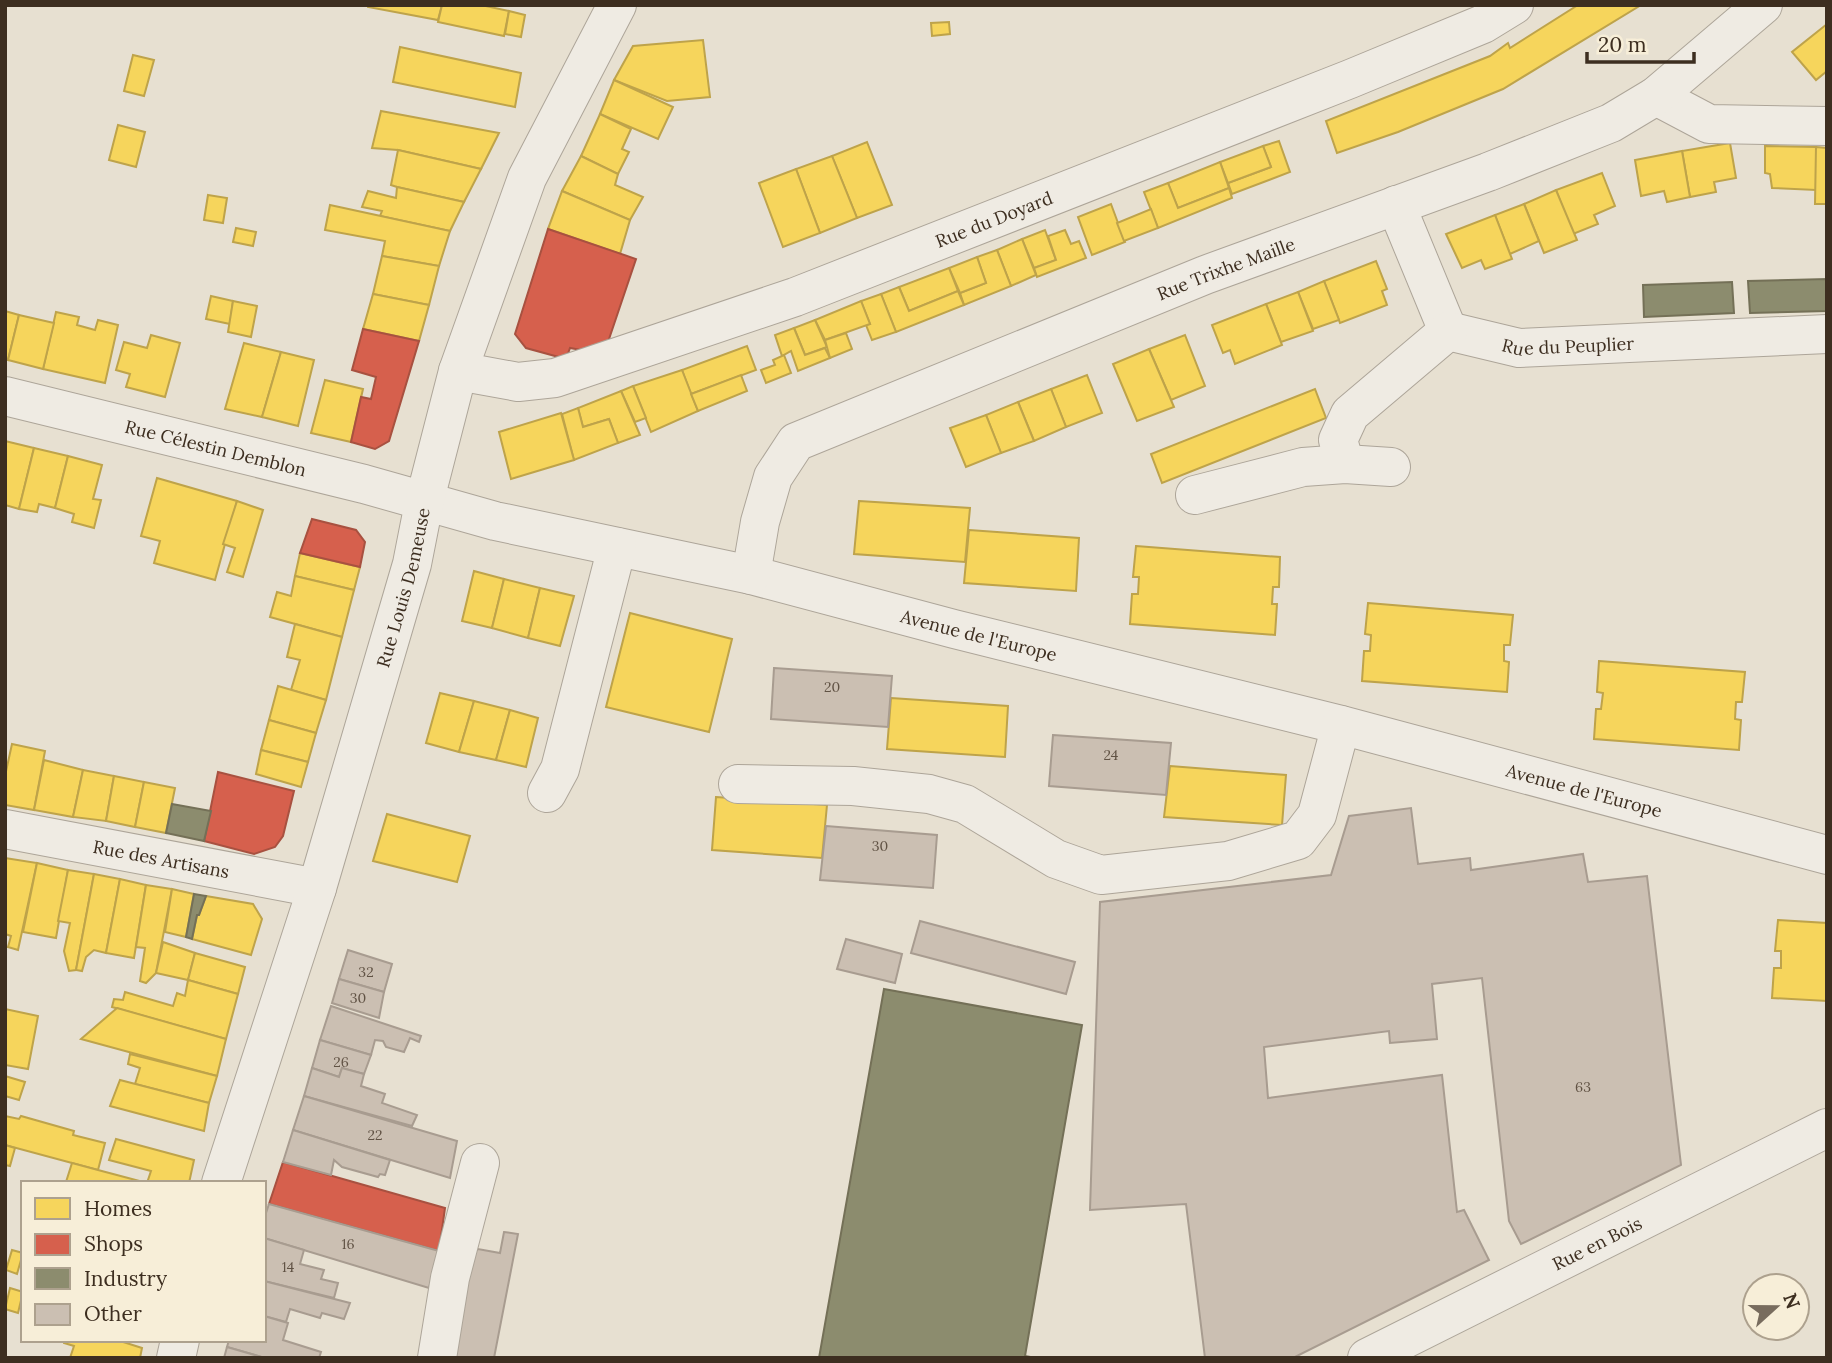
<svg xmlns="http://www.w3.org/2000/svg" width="1832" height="1363" viewBox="0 0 1832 1363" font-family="Lora,serif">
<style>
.homes{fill:#f6d55c;stroke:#bea34a;stroke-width:2}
.shops{fill:#d6604d;stroke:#a85140;stroke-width:2}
.industry{fill:#8c8c6e;stroke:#747057;stroke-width:2}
.building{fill:#cbbfb2;stroke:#a89c90;stroke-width:2}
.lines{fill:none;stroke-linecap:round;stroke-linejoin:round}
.minor-casing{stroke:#ada599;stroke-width:40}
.minor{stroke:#efebe3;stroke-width:38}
.labels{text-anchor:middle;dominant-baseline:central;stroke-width:7;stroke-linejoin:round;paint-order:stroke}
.number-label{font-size:14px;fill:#605244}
.street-label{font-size:18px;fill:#3d2e20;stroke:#f7eed8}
</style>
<rect width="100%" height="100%" fill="#e7e0d1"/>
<!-- homes -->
<g class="homes">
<path d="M368,5H442L438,20L368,7Z"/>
<path d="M442,5H481L509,11L504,36L438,22Z"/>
<path d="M1578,5H1641L1503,89L1398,132L1337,153L1326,121L1490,56L1508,43L1510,48Z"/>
<path d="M509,11L525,15L521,37L505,34Z"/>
<path d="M949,22L950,34L932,36L931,23Z"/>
<path d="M1827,24V71L1816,80L1792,52Z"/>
<path d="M703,40L710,97L667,101L614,80L633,46Z"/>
<path d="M400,47L521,73L515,107L393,82Z"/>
<path d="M133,55L154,60L144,96L124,91Z"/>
<path d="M614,80L673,107L658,139L600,114Z"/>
<path d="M381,111L499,133L481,169L398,150L372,148Z"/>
<path d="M600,114L631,129L622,149L629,152L618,174L581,156Z"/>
<path d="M118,125L145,132L136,167L109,160Z"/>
<path d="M1279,141L1290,172L1232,194L1228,183L1271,167L1263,146Z"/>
<path d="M867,142L892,205L857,218L832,156Z"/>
<path d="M1730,143L1736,178L1714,182L1716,192L1690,197L1682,151Z"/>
<path d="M1263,146L1271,167L1228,183L1220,162Z"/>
<path d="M1765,146L1816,147V190L1772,188L1770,174L1765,173Z"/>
<path d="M1816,147L1827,148V204H1815Z"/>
<path d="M398,150L481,169L464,202L397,187L391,185Z"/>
<path d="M1682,151L1690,197L1667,202L1664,191L1641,196L1635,160Z"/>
<path d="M581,156L618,174L615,185L643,197L630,220L562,191Z"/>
<path d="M832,156L857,218L820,233L796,169Z"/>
<path d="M1220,162L1229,188L1178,208L1168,183Z"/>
<path d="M796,169L820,233L783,247L759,183Z"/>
<path d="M1602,173L1615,206L1594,215L1598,224L1573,234L1556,190Z"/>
<path d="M1168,183L1178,208L1229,188L1232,198L1158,228L1144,192Z"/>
<path d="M397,187L464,202L450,231L380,216L382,211L362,207L368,191L396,198Z"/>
<path d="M1556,190L1577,240L1544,253L1524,204Z"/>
<path d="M562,191L630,220L620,254L548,229Z"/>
<path d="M208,195L227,198L223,223L204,220Z"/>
<path d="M1111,204L1125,242L1092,255L1078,217Z"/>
<path d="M1524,204L1539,241L1510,254L1495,215Z"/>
<path d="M330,205L450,231L439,266L382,256L385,241L325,230Z"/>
<path d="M1151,209L1158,228L1124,241L1117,223Z"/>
<path d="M1495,215L1512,259L1485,269L1481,260L1462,268L1446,234Z"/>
<path d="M236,228L256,232L253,246L233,242Z"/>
<path d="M1045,230L1056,260L1034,268L1022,239Z"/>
<path d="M1065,230L1071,244L1079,241L1086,258L1037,277L1034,268L1056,260L1048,236Z"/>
<path d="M1022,239L1036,275L1011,286L997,250Z"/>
<path d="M997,250L1011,286L964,305L960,293L986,283L977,257Z"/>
<path d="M382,256L439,266L429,305L373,294Z"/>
<path d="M977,257L986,283L960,293L949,268Z"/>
<path d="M1376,261L1387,289L1382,291L1387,305L1340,323L1324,281Z"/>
<path d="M949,268L958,291L909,311L899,287Z"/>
<path d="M1324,281L1339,320L1313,329L1298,292Z"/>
<path d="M899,287L909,311L958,291L964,305L896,332L881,294Z"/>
<path d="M1298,292L1313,331L1281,342L1266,304Z"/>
<path d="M373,294L429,305L419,341L363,329Z"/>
<path d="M881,294L896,332L872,340L866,325L870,324L861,301Z"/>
<path d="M211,296L233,301L230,324L206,319Z"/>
<path d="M233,301L257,306L251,337L228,332Z"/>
<path d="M861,301L870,324L825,340L815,320Z"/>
<path d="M1266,304L1282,345L1235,364L1230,350L1223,353L1212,325Z"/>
<path d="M5,311L19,315L8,360L5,359Z"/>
<path d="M56,312L79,317L77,325L95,330L98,320L118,325L105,383L43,369Z"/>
<path d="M19,315L54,323L43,369L8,360Z"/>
<path d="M815,320L827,347L805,355L794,328Z"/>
<path d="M794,328L805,355L825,348L830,358L798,371L791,351L782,356L775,335Z"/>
<path d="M846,333L852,349L830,358L825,340Z"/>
<path d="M151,335L180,343L165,397L126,387L130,374L116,370L124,342L147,348Z"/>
<path d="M1185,335L1205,386L1171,400L1149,349Z"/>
<path d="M244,343L281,352L262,417L225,409Z"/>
<path d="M747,346L756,370L691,394L682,370Z"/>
<path d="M1149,349L1174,407L1137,421L1113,364Z"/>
<path d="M281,352L314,360L298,426L262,417Z"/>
<path d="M784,355L791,373L766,383L761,370L775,365L773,360Z"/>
<path d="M682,370L698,411L651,432L633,386Z"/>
<path d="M741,375L747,391L698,411L691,394Z"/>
<path d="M1087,375L1102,413L1066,427L1051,389Z"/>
<path d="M325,380L363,389L351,442L311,433Z"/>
<path d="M633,386L646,418L635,422L621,391Z"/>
<path d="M1051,389L1066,427L1034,441L1018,402Z"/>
<path d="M1315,389L1326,418L1162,483L1151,454Z"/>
<path d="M621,391L640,435L618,443L609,419L583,427L578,408Z"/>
<path d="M1018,402L1034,441L1001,453L986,415Z"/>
<path d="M578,408L583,427L609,419L618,443L574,460L562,414Z"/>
<path d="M561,413L574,460L511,479L499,432Z"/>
<path d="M986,415L1001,453L966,467L950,428Z"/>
<path d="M5,441L34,448L19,509L5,505Z"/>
<path d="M34,448L68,456L55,508L39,504L37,512L19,509Z"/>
<path d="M68,456L102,465L93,499L101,500L94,528L72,522L74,514L55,508Z"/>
<path d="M157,478L237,501L215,580L154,563L160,541L141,536Z"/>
<path d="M237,501L263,510L243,577L227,572L235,548L223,544Z"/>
<path d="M859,501L970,508L965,562L854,554Z"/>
<path d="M969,530L1079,538L1076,591L964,583Z"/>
<path d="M1136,546L1280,557L1279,587H1273L1272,604H1277L1275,635L1130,624L1132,594H1138L1139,577H1133Z"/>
<path d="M300,553L360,567L354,590L295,576Z"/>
<path d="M474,571L504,579L492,628L462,621Z"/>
<path d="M295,576L354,590L342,637L270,617L277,592L291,596Z"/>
<path d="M504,579L540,588L528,638L492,628Z"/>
<path d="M540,588L574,596L560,646L528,638Z"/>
<path d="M1368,603L1513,615L1510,645H1504V661L1509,662L1507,692L1362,681L1364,651H1370L1371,635L1365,634Z"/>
<path d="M630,613L732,639L709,732L606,707Z"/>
<path d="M295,624L342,637L326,700L291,690L300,660L287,657Z"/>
<path d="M1599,661L1745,672L1742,702H1736L1735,719L1741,720L1739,750L1594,739L1596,709H1601L1603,693L1597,692Z"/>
<path d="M278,686L326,700L316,733L269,720Z"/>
<path d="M440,693L474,701L459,752L426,743Z"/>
<path d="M891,698L1008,706L1005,757L887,749Z"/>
<path d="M474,701L510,710L496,760L459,752Z"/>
<path d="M510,710L538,718L526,767L496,760Z"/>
<path d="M269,720L316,733L308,762L261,750Z"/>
<path d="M12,744L45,751L34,810L5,805V776Z"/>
<path d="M261,750L308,762L301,787L256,774Z"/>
<path d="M44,760L83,770L73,817L34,810Z"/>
<path d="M1170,766L1286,775L1282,825L1164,817Z"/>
<path d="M83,770L114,776L106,821L73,817Z"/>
<path d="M114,776L144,782L135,827L106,821Z"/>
<path d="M144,782L175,788L166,833L135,827Z"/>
<path d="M716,797L827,805L822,858L712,850Z"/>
<path d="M387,814L470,836L457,882L373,861Z"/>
<path d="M5,858L37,863L18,950L8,947L11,936L5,934Z"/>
<path d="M37,863L68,870L56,938L23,932Z"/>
<path d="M68,870L94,874L76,970L69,971L64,951L70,923L58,921Z"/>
<path d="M94,874L120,879L106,953L94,950L86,957L82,971L76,970Z"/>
<path d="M120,879L146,885L134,958L106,953Z"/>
<path d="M146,885L172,889L156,973L146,983L140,981L145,948L136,947Z"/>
<path d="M172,889L194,894L186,937L165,932Z"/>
<path d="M206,896L253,904L262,919L251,955L192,939L197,915H199Z"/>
<path d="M1778,920L1827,923V1001L1772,998L1774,968H1781V951H1775Z"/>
<path d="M163,942L195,953L188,980L156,973Z"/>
<path d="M195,953L245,967L238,994L188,980Z"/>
<path d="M188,980L238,994L226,1039L112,1007L114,999L123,1000L125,992L173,1006L177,993L185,996Z"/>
<path d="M117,1008L226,1039L217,1076L81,1039Z"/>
<path d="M5,1009L38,1016L28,1069L5,1065Z"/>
<path d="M130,1054L217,1076L209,1103L135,1084L140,1068L128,1064Z"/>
<path d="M5,1076L25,1082L19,1100L5,1096Z"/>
<path d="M120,1080L209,1103L204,1131L110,1106Z"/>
<path d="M5,1116L19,1119L21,1116L74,1131L73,1135L105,1143L98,1170L5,1145Z"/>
<path d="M116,1139L194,1160L189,1183H147L151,1171L109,1160Z"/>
<path d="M5,1145L15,1148L10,1166L5,1165Z"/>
<path d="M72,1163L98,1170L147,1183L66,1182Z"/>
<path d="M12,1250L23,1253L17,1274L6,1270Z"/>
<path d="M10,1288L23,1292L18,1313L5,1309Z"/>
<path d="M64,1340H117L142,1348L140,1358H70L74,1346L64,1343Z"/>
</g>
<!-- shops -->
<g class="shops">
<path d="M548,229L636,259L608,342L581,350L570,348L566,359L526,348L515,334Z"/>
<path d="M363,329L419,341L389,441L375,449L351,442L361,397L371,399L376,377L352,370Z"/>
<path d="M312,519L356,530L365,542L360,567L300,553Z"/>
<path d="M218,772L294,791L283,836L275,847L254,854L204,841Z"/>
<path d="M283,1162L445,1208L439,1251L269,1204Z"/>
</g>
<!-- industry -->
<g class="industry">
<path d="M1827,279V311L1750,313L1748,281Z"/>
<path d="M1732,282L1734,313L1644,317L1643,285Z"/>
<path d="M172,804L211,811L204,841L166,833Z"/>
<path d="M194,894L206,896L199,915H197L192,939L186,937Z"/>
<path d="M884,989L1082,1025L1025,1356L1036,1358H819Z"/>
</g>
<!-- building -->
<g class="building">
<path d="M774,668L892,676L888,727L771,719Z"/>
<path d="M1053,735L1171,743L1166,795L1049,786Z"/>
<path d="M1411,808L1418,864L1470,858L1471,870L1583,854L1588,882L1647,876L1681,1165L1521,1244L1509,1221L1482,978L1432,984L1437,1039L1390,1043L1389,1031L1264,1047L1268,1098L1442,1075L1457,1212L1464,1210L1489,1260L1293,1358H1205L1186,1204L1090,1210L1100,902L1331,875L1349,816Z"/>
<path d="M826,826L937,835L933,888L820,880Z"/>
<path d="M920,921L1075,962L1066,994L911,953Z"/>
<path d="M846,939L902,954L895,983L837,969Z"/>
<path d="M348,950L392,964L384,992L339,979Z"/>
<path d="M339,979L384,992L379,1018L332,1003Z"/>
<path d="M331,1006L421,1036L419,1042L410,1038L404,1052L386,1047L383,1041L375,1040L371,1055L320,1040Z"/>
<path d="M320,1040L371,1055L364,1074L342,1068L339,1077L312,1068Z"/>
<path d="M312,1068L339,1077L342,1068L364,1074L361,1086L385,1094L382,1103L417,1115L412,1126L304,1096Z"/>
<path d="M304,1096L457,1141L450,1178L293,1130Z"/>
<path d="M293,1130L390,1160L385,1175L380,1174L378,1177L342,1167L334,1160L331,1175L283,1162Z"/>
<path d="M269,1204L439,1251L429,1288L264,1238V1219Z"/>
<path d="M504,1232L518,1234L494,1358H449L465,1259L478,1249L500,1253Z"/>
<path d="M264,1238L304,1250L300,1264L324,1270L321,1279L338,1283L334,1298L264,1281Z"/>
<path d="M264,1281L350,1303L344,1319L322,1313L320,1318L290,1309L286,1322L264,1316Z"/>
<path d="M264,1316L288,1323L283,1340L321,1352L319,1358H265L227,1347L229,1340H264Z"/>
<path d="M227,1347L265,1358H224Z"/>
</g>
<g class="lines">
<!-- minor casing -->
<g class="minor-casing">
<g id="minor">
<path d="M1656,96L1709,124L1827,126"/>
<path d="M1396,205L1448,331"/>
<path id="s1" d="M1448,331L1519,348L1827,334"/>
<path id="s2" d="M458,371L518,382L555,378L795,297L1350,79L1483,24L1514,5"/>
<path id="s3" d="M5,396L364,484L495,521L751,575L954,629L1341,725L1827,855"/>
<path d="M1345,464L1338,440L1350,414L1448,331"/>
<path d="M1195,495L1303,467L1345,464L1391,467"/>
<path id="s4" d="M751,575L760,522L773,477L796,442L1205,275L1488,172L1611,123L1656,96L1763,5"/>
<path d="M738,784L853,786L929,794L965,804L1056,859L1101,875L1228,861L1298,840L1317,815L1341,725"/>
<path d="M547,793L560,769L617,547"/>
<path id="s5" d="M5,829L317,888"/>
<path id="s6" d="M221,1183L317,888L412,564L424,503L458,371L527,178L617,5"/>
<path d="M176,1358L180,1340"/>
<path d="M437,1358L450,1278L480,1163"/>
<path id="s7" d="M1367,1358L1827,1128"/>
</g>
</g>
<!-- minor -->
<use href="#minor" class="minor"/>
</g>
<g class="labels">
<!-- number labels -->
<g class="number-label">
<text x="832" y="687">20</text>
<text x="1111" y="755">24</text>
<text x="880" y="846">30</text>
<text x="366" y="972">32</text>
<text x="358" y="998">30</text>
<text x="341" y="1062">26</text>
<text x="1583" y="1087">63</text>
<text x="375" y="1135">22</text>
<text x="348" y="1244">16</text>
<text x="288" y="1267">14</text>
</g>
<!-- street labels -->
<g class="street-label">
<text stroke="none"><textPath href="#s2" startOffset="565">Rue du Doyard</textPath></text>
<text stroke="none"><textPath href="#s4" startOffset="606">Rue Trixhe Maille</textPath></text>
<text stroke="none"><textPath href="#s1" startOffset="122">Rue du Peuplier</textPath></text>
<text stroke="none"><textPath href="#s3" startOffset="217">Rue Célestin Demblon</textPath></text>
<text stroke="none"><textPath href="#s6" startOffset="623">Rue Louis Demeuse</textPath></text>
<text stroke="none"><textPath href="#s3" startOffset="1003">Avenue de l'Europe</textPath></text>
<text stroke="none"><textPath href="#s3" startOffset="1628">Avenue de l'Europe</textPath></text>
<text stroke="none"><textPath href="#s5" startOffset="159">Rue des Artisans</textPath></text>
<text stroke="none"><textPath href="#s7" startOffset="257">Rue en Bois</textPath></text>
</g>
</g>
<!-- border -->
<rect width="1832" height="1363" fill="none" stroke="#3d2e20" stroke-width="14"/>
<!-- legend -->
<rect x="21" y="1181" width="245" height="161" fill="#f7eed8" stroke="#ada18e" stroke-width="2"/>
<rect x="35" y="1198" width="35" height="21" fill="#f6d55c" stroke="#ada18e" stroke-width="2"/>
<text x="84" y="1216" font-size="21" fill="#3d2e20">Homes</text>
<rect x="35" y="1234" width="35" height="21" fill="#d6604d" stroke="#ada18e" stroke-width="2"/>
<text x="84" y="1251" font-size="21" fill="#3d2e20">Shops</text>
<rect x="35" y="1268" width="35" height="21" fill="#8c8c6e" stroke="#ada18e" stroke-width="2"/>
<text x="84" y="1286" font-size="21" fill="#3d2e20">Industry</text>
<rect x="35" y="1304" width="35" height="21" fill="#cbbfb2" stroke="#ada18e" stroke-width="2"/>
<text x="84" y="1321" font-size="21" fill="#3d2e20">Other</text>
<!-- north arrow -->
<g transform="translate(1776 1307) rotate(69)"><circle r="33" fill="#f7eed8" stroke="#ada18e" stroke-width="2"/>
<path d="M0-5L12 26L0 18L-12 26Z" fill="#786c5e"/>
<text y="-10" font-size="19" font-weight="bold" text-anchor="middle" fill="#3d2e20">N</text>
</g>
<!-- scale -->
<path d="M1587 52v10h107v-10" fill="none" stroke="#3d2e20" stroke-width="3.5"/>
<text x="1598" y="52" font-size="21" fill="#3d2e20" stroke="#f7eed8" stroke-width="5" paint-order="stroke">20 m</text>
</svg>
